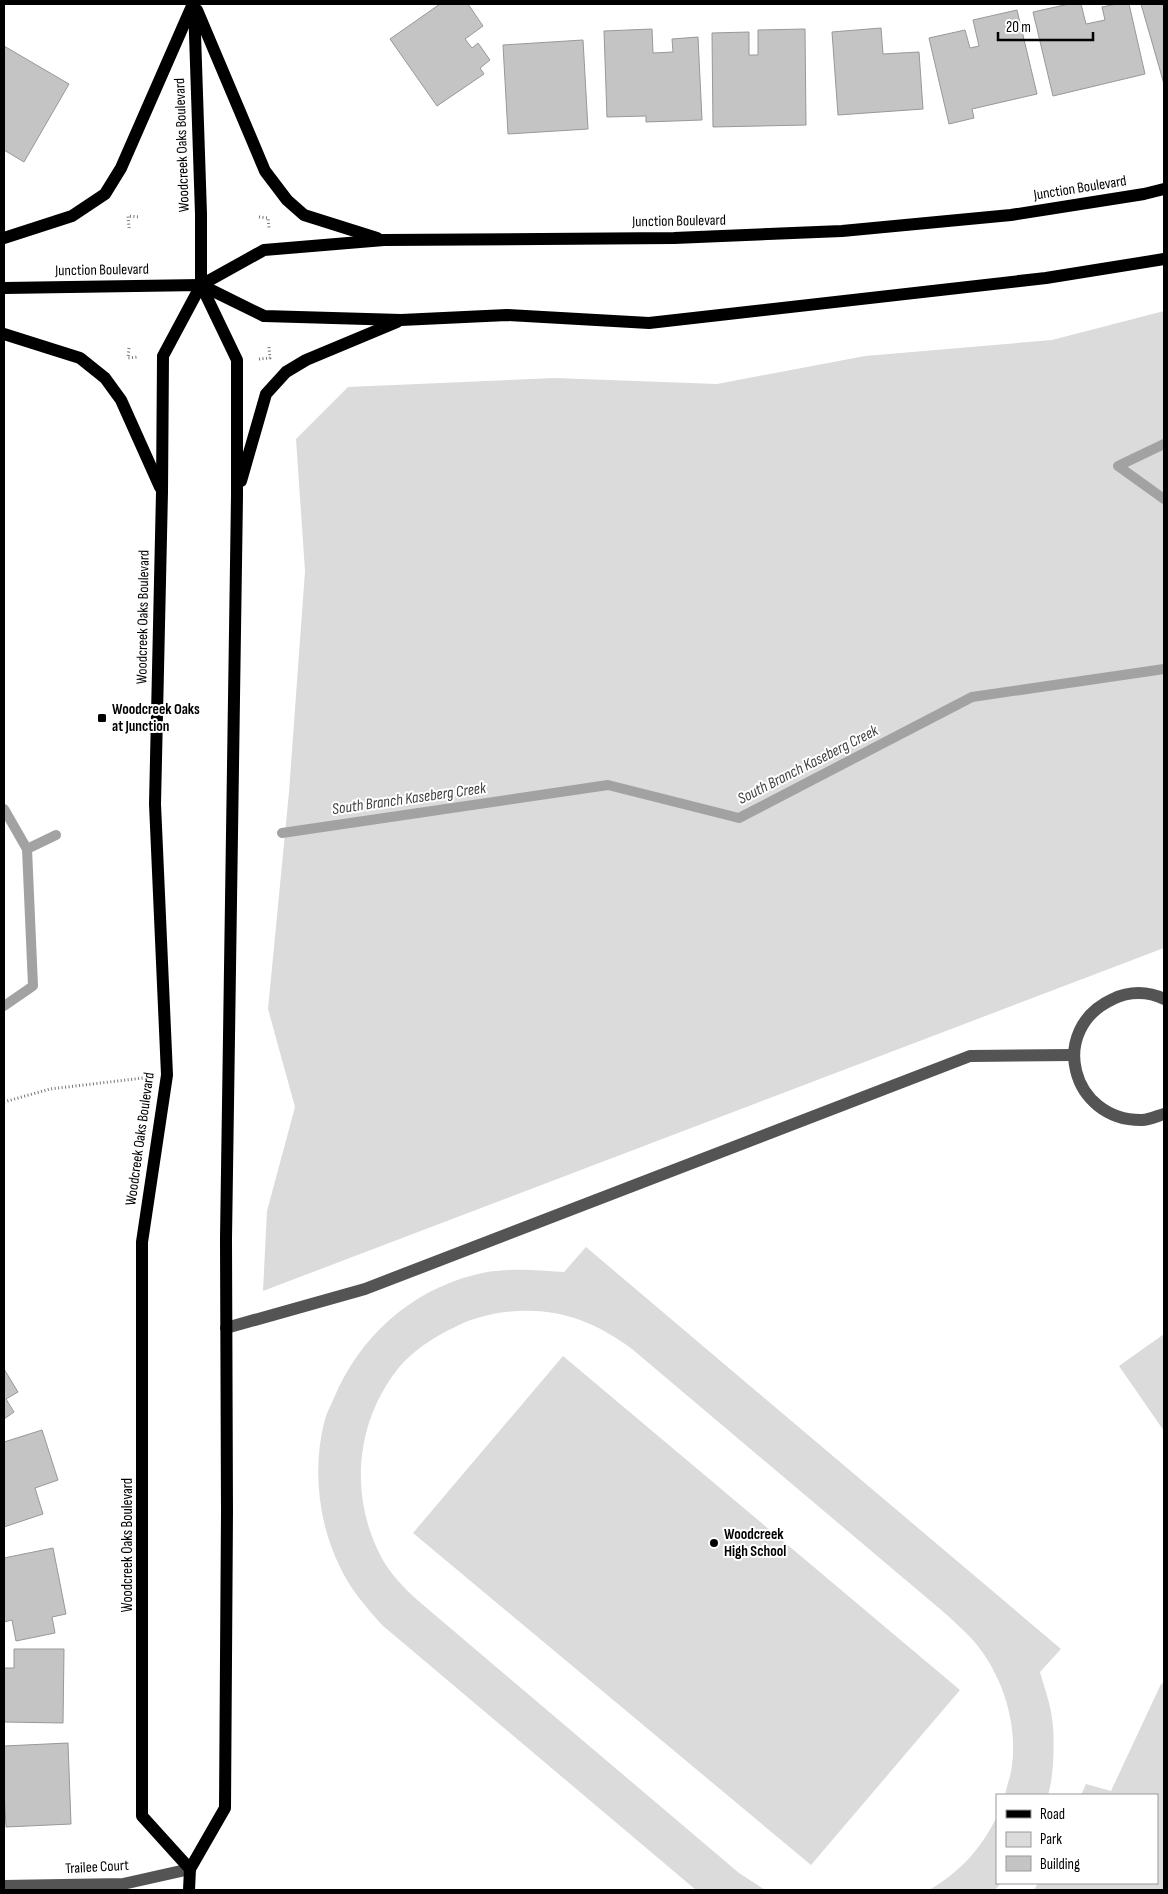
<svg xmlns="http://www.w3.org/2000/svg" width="1168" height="1894" viewBox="0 0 1168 1894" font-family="'Sofia Sans Condensed',sans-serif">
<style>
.green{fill:#dbdbdb}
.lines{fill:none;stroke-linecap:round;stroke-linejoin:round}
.stream{stroke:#a2a2a2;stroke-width:10}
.building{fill:#c4c4c4;stroke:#989898}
.path{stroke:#767676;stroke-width:3;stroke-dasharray:1 2.5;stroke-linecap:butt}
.minor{stroke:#545454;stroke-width:12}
.major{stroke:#000;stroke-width:12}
.poi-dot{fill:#000;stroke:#fff;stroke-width:2}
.labels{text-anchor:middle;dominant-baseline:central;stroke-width:4;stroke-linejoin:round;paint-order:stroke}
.street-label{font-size:15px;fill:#000;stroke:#fff}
.poi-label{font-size:15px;font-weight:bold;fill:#000;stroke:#fff;text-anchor:start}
.water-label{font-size:16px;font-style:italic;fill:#434343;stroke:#fff}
</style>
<rect width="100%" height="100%" fill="#fff"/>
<!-- green -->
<g class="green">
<path d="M1164,311V948L263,1291L267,1211L295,1107L268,1009L289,792L305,571L296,439L348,387L555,378L717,384L865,356L1052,340Z"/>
<path d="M586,1247L1061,1649L1040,1672C1044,1687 1050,1702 1052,1718C1055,1737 1054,1777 1048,1795H1005C1007,1785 1011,1775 1012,1765C1018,1721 1001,1671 971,1638C961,1628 951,1618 940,1609L632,1349C616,1337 599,1327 580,1320C545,1307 503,1308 468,1321C443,1332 415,1347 397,1370C354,1425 349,1501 384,1562C394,1578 408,1592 422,1604L739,1873L765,1890H696L382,1625C366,1607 350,1589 340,1567C318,1523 312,1467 325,1419C327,1412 331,1405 334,1398C359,1338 410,1291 474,1275C503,1267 534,1270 564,1272Z"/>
<path d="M1164,1334V1431L1119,1366Z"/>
<path d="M563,1356L960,1690L811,1865L413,1533Z"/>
<path d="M1164,1683V1890H1034L1038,1883H1157V1795H1081L1086,1784L1111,1791L1161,1684Z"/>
<path d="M997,1816V1883H1001L995,1890H929C959,1873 982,1848 997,1816Z"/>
</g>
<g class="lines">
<!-- stream -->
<g class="stream">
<path d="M1164,444L1118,466L1164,499"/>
<path d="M4,809L27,849"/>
<path d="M282,833L608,785L739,818L972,697L1164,669"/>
<path d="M4,1006L33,986L27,849L56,835"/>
</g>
</g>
<!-- building -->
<g class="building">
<path d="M440,4H468L483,26L465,39L472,48L478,43L490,60L480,68L484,74L437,106L390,39Z"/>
<path d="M1069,4H1081L1086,24L1105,20L1102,7L1117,4H1129L1145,74L1053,96L1033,12Z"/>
<path d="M1141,4H1164V84Z"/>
<path d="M1017,10L1037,94L972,109L974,118L949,124L929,38L965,30L970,48L979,46L973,20Z"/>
<path d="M881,28L883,54L919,52L923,109L838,115L832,32Z"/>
<path d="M652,29L653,53L673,52L672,39L698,37L702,120L646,122V116L607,117L604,31Z"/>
<path d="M805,29L806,125L713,127L712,33L749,32V55H758V30Z"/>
<path d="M583,40L588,129L508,134L503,45Z"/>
<path d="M4,46L69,84L24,162L4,150Z"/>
<path d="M4,1369L18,1392L6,1399L14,1412L4,1419Z"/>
<path d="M42,1430L58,1480L35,1488L43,1514L4,1527V1442Z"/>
<path d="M53,1548L66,1614L52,1617L55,1633L16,1641L12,1620L4,1622V1558Z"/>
<path d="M14,1649H64L63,1723L4,1722V1668H14Z"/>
<path d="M68,1743L71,1824L6,1827L4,1789V1746Z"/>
</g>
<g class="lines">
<!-- path -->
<g class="path">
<path d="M259,217L268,218L269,228"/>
<path d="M129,228L128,216L140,217"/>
<path d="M129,348L128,358L138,357"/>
<path d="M259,359L270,358L269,347"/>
<path d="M4,1102L50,1089L143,1078"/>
</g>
<!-- minor -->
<g class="minor">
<path d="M1164,999C1148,991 1129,991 1113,999C1047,1029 1071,1121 1142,1120C1149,1120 1157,1116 1164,1114"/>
<path d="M226,1328L365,1289L970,1056L1073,1055"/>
<path d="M4,1886L123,1884L190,1869"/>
</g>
<!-- major -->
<g class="major">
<path d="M197,10L265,171L287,200L304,215L377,238"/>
<path d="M4,238L72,216L105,194L121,168L192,6"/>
<path d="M201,285L264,250L384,240L674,238L842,231L1011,215L1144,194L1164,189"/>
<path d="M4,288L201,285L264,316L401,320L507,315L649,323L1046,278L1164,259"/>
<path d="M4,334L80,358L105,378L121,400L160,487"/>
<path d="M241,481L266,394L286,372L306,360L397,322"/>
<path d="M190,1869L142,1816V1242L167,1075L155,804L162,492L163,356L201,285"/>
<path d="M189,1890L190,1869L225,1808L227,1511L226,1239L237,496V360L201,285V214L194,4"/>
</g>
</g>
<!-- markers -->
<g class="poi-dot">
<rect x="97" y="713" width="10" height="10" rx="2.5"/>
<circle cx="714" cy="1543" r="5"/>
</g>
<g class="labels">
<!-- street labels -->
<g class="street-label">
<text transform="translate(182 145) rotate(-92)">Woodcreek Oaks Boulevard</text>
<text transform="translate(1080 188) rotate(-9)">Junction Boulevard</text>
<text transform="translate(679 221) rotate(-1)">Junction Boulevard</text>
<text transform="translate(102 270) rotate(-1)">Junction Boulevard</text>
<text transform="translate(143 617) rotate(-89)">Woodcreek Oaks Boulevard</text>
<text transform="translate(140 1139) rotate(-82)">Woodcreek Oaks Boulevard</text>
<text transform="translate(127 1545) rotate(-90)">Woodcreek Oaks Boulevard</text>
<text transform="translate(97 1867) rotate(-3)">Trailee Court</text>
</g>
<!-- poi labels -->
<g class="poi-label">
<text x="112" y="709">Woodcreek Oaks<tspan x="112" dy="17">at Junction</tspan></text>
<text x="724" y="1534">Woodcreek<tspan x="724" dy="17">High School</tspan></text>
</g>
<!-- water labels -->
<g class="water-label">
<text transform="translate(808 765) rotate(-27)">South Branch Kaseberg Creek</text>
<text transform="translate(409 799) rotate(-8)">South Branch Kaseberg Creek</text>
</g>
</g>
<!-- border -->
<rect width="1168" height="1894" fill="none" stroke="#000000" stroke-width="10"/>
<!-- legend -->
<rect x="996" y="1794" width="162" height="90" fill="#ffffff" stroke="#999999"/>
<rect x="1006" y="1810" width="25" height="8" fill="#000000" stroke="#999999"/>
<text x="1040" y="1819" font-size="15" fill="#000000">Road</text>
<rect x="1006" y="1832" width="25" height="15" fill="#dbdbdb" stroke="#999999"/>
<text x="1040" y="1844" font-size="15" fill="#000000">Park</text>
<rect x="1006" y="1856" width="25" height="15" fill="#c4c4c4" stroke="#999999"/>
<text x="1040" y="1869" font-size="15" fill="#000000">Building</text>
<!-- scale -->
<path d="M998 32v8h95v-8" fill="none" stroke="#000000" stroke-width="2.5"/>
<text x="1006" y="32" font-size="15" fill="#000000" stroke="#ffffff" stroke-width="4" paint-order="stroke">20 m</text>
</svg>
